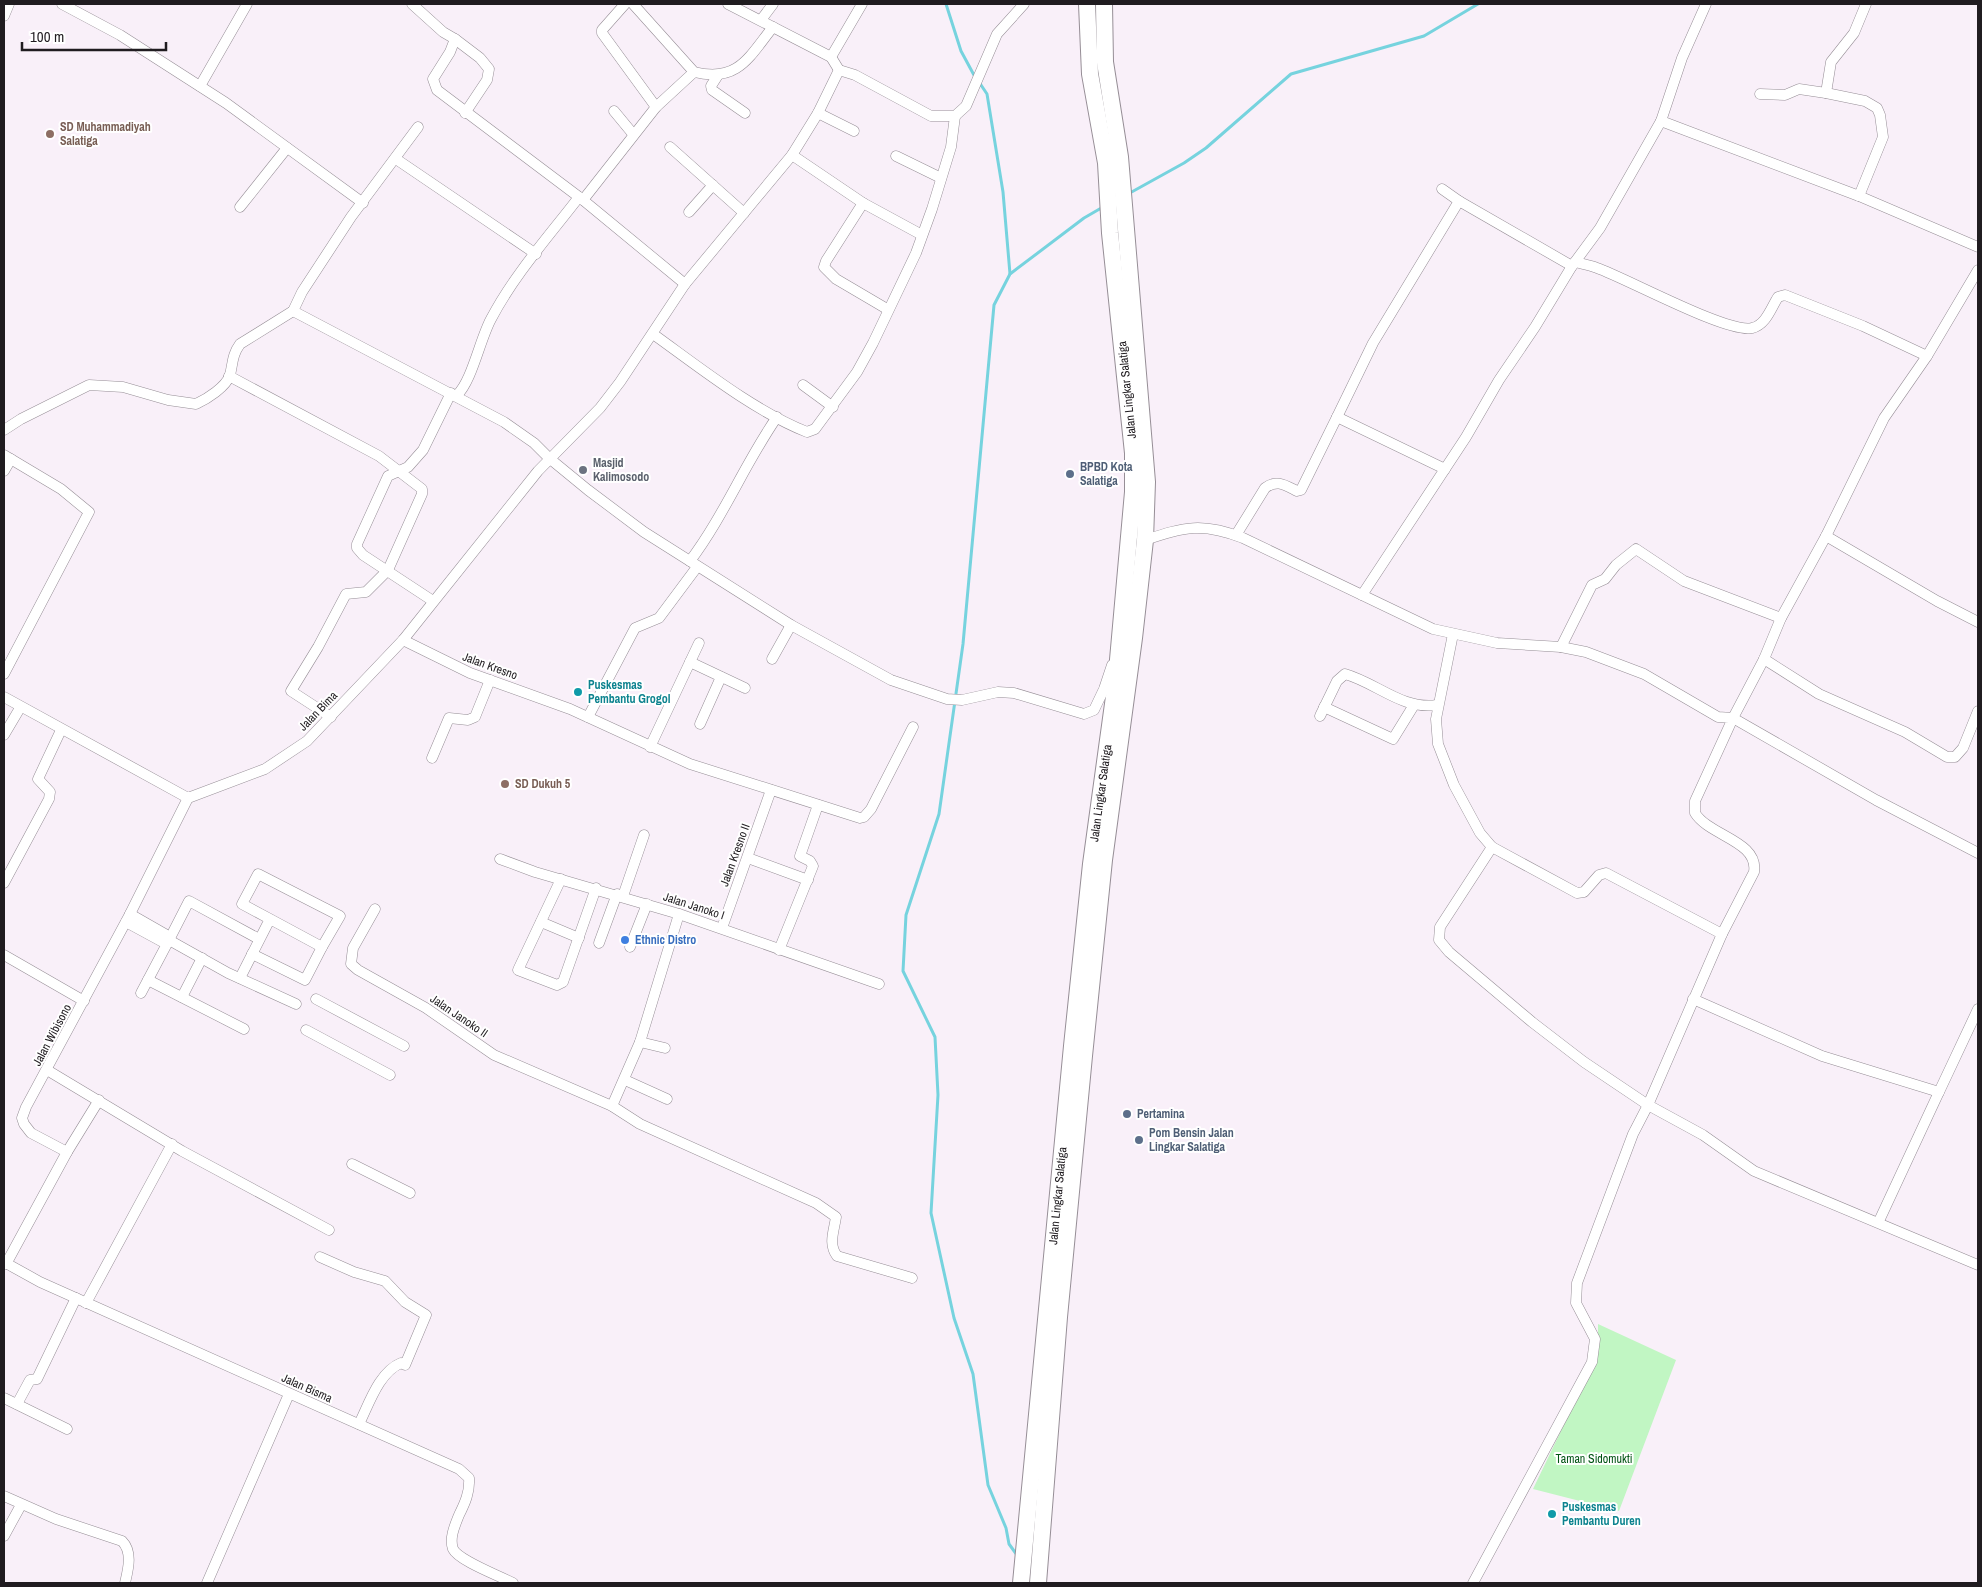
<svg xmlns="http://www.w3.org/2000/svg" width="1982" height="1587" viewBox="0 0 1982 1587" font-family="'Archivo Narrow',sans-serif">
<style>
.green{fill:#c1f6c3}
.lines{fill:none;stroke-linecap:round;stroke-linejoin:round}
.stream{stroke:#76d3de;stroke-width:3}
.minor-casing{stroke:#968e96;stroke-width:11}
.trunk-casing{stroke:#968e96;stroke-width:18}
.minor{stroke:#fff;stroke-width:10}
.trunk{stroke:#fff;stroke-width:16}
.education-dot{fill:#8d6e63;stroke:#fff;stroke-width:2}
.worship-dot{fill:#6b7280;stroke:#fff;stroke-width:2}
.service-dot{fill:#5c6f8a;stroke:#fff;stroke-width:2}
.culture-dot{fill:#0f9aa8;stroke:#fff;stroke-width:2}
.shop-dot{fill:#3f7fe0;stroke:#fff;stroke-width:2}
.labels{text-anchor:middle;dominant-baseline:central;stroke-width:4;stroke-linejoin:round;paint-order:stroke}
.education-label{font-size:12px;font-weight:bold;fill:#785e54;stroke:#fff;text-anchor:start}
.street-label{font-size:12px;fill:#201c20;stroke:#fff}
.worship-label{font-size:12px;font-weight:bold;fill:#5b616d;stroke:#fff;text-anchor:start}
.service-label{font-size:12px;font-weight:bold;fill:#4e5e75;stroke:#fff;text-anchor:start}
.culture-label{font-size:12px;font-weight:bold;fill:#0d838f;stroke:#fff;text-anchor:start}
.shop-label{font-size:12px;font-weight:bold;fill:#366cbe;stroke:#fff;text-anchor:start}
.park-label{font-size:12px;fill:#005313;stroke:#fff}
</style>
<rect width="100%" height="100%" fill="#f9f0f9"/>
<!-- green -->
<path class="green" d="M1598,1324L1676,1360L1619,1511L1533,1489L1598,1354Z"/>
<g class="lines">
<!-- stream -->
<g class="stream">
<path d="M946,4L961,51L975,77"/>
<path d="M979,82L987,94L1003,192L1010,274"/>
<path d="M1128,194L1184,163L1206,148L1291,74L1424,36L1478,4"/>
<path d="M1017,1555L1009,1544L1006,1528L988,1485L973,1374L954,1318L931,1213L938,1095L935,1037L903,971L906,915L939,814L963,644L994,305L1010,274L1084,218L1103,207"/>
</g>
<!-- minor casing -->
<g class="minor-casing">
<g id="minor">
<path d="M62,4L120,35L226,103L363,203"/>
<path d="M412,4L443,32L455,39L450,52L433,79L437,90L583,200L685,284"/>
<path d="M625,4L602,30V33L656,107"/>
<path d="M633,4L694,72C738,83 749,57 773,27"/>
<path d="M728,4L831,57L839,70"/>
<path d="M4,16L9,4"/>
<path d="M761,20L773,4"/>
<path d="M455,39L480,58L489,69L487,80L465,113"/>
<path d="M831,57L862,4"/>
<path d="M718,75L711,86L712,90L745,113"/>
<path d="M200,86L247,4"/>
<path d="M1826,93L1831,62L1854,33L1866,4"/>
<path d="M1760,94L1785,95L1799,89L1826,93L1865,101L1877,108L1880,115L1883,137L1859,196"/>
<path d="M614,111L633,134"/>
<path d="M818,113L854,131"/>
<path d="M1661,121L1859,196L1978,247"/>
<path d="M418,127L351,217L302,292L293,311L504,422L534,443L549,458L588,490L644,532L791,625L891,680L947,699L962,700L998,692L1014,693L1084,714L1094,710L1104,689L1112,665"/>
<path d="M670,147L744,213"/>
<path d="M792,155L863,203L922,235"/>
<path d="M896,156L941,178"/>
<path d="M396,159L536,254"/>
<path d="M1442,189L1459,201L1572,266"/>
<path d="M583,200L656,107L694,72"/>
<path d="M863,203L826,261L824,267L836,279L887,309"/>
<path d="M240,207L287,148"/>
<path d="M689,212L713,185"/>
<path d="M1575,262C1582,264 1590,265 1597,268C1626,278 1728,334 1752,328C1766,325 1771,308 1778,297L1785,295L1863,326L1927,356"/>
<path d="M1978,270L1927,356L1884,418L1826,536L1781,618L1764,659L1733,718L1876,800L1978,853"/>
<path d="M653,334C699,367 754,411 807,432L815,429L857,372L873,343L916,253L932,209L951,147L955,116"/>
<path d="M229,376L379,456L422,489V494L388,570L366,592L346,594L318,647L291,691L331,717"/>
<path d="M803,385L833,407"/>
<path d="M457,395C472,381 480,339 491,319C514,275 549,236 579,197"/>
<path d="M4,430L21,419L89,385L123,387L168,400L196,404C207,399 226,387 230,375C233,363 232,355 240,344L293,311"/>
<path d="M4,455L61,489L89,512L4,674"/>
<path d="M1445,469L1337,417L1373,343L1459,201"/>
<path d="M4,471L11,459"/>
<path d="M1236,535L1265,488C1277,479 1285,485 1297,491L1301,490L1337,417"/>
<path d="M1826,536L1937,601L1978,622"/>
<path d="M1145,540C1185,527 1202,522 1243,538L1433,629L1497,643L1561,647L1586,652L1644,674L1718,717L1733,718L1695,801V813C1709,836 1759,841 1754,872L1722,934L1648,1105L1633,1134L1577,1283L1576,1303L1595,1339L1592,1362L1473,1583"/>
<path d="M690,561C724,516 745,463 777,417"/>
<path d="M1362,595L1466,437L1499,380L1535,327L1572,266L1600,228L1661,121L1682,58L1706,4"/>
<path d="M433,601L363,555L357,548V544L388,476L408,467L423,450L451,393"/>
<path d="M1453,634L1436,719L1438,744L1454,785L1480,833L1492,847L1577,893L1584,892L1599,875L1606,873L1722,934"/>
<path d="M403,640L470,673L570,709L690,764L860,818L864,817L871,809L913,727"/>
<path d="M1561,647L1592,585L1605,579L1616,565L1636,549L1684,581L1781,618"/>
<path d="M772,659L791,625"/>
<path d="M1764,659L1819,694L1905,732L1947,757H1955L1963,748L1978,711"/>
<path d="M690,662L699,643"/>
<path d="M4,697L188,798L265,769L307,741L403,640L538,471L600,408L620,382L685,284L792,155L818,113L839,70L855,75L931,116H955L966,106L997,34L1024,4"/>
<path d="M1324,707L1393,739L1414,705"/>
<path d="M1320,716L1337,681L1345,674C1377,683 1402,710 1437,705"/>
<path d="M588,717L635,628L659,618L697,567"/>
<path d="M700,724L721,677"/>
<path d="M4,735L20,708"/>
<path d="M650,747L690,662L745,688"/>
<path d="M432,758L449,718L468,720L475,717L490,680"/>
<path d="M1492,847L1440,927L1439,940L1449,952L1532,1022L1584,1062L1648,1105L1703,1135L1754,1171L1978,1265"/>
<path d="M748,858L808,880"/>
<path d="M500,859L535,872L679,914L879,984"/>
<path d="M561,879L518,970L557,985L563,982L596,888"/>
<path d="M4,883L49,799L50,792L38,779L61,730"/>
<path d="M623,896L644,835"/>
<path d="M375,909L353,948L351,964L358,970L426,1008L494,1055L612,1106L640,1124L816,1203L836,1217C834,1231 828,1244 837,1256L912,1278"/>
<path d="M130,914L165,934L169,940L228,973L296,1004"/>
<path d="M126,922L161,941L169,940L141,993"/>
<path d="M541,922L579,938"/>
<path d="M722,928L771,790"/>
<path d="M169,940L189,901L259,939"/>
<path d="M599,943L617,894"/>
<path d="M630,947L647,904"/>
<path d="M779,950L813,866L810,861L800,856L818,805"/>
<path d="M252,954L305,980L322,947"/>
<path d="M4,955L84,1001"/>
<path d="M240,978L270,919L322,947L340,916L258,874L242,904L270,919"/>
<path d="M148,980L244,1029"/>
<path d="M182,997L202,958"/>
<path d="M316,999L404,1046"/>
<path d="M1693,999L1822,1056L1939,1092L1978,1009"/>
<path d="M306,1030L390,1075"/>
<path d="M640,1042L665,1048"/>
<path d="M47,1070L182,1151L329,1230"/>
<path d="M625,1080L667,1099"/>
<path d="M612,1106L640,1042L679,914"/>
<path d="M67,1152L99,1100"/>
<path d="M352,1164L410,1193"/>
<path d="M1879,1221L1939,1092"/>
<path d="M320,1257L354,1272L385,1281L405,1302L426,1315L405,1365L401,1363C379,1372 369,1404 359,1424"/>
<path d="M4,1262L40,1282L459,1469L469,1478C470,1492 465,1503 459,1515C455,1525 449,1538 453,1549C459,1561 500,1576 513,1583"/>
<path d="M6,1264L67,1152L31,1133L24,1124L22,1118L26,1107L130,914L188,798"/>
<path d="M86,1303L172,1144"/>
<path d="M4,1398L67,1429"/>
<path d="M17,1404L30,1380L37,1379L76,1298"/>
<path d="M4,1496L56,1519L122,1541C133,1552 128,1570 125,1583"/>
<path d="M4,1536L21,1505"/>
<path d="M207,1583L289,1394"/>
</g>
</g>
<!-- trunk casing -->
<g class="trunk-casing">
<g id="trunk">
<path id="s1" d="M1021,1583L1072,1046L1091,864L1116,682L1133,492V453L1110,233L1106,163L1090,74L1087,4"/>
<path d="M1038,1583L1059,1317L1084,1056L1104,860L1134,638L1145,540L1147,482L1120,157L1105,62L1104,4"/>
</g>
</g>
<!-- minor -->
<use href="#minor" class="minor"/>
<!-- trunk -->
<use href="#trunk" class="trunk"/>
</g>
<!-- markers -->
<g class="education-dot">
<circle cx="50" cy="134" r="5"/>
<circle cx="505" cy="784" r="5"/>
</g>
<circle class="worship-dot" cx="583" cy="470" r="5"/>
<g class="service-dot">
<circle cx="1070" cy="474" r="5"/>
<circle cx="1127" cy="1114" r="5"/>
<circle cx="1139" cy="1140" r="5"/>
</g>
<g class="culture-dot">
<circle cx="578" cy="692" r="5"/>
<circle cx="1552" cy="1514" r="5"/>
</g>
<circle class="shop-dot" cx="625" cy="940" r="5"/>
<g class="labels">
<!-- education labels -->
<g class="education-label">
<text x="60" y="127">SD Muhammadiyah<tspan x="60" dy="14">Salatiga</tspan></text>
<text x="515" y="784">SD Dukuh 5</text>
</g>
<!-- street labels -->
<g class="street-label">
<text transform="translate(1127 390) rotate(-96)">Jalan Lingkar Salatiga</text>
<text transform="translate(490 666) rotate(20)">Jalan Kresno</text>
<text transform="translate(318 711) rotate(-46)">Jalan Bima</text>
<text stroke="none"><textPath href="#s1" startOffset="794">Jalan Lingkar Salatiga</textPath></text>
<text transform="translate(735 855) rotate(-70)">Jalan Kresno II</text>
<text transform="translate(694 906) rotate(18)">Jalan Janoko I</text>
<text transform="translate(459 1016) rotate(34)">Jalan Janoko II</text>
<text transform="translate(52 1035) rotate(-62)">Jalan Wibisono</text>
<text stroke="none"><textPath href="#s1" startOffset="389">Jalan Lingkar Salatiga</textPath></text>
<text transform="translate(307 1388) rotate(24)">Jalan Bisma</text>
</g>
<!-- worship labels -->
<g class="worship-label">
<text x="593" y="463">Masjid<tspan x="593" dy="14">Kalimosodo</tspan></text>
</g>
<!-- service labels -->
<g class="service-label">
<text x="1080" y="467">BPBD Kota<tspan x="1080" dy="14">Salatiga</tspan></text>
<text x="1137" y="1114">Pertamina</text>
<text x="1149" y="1133">Pom Bensin Jalan<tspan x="1149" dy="14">Lingkar Salatiga</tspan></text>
</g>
<!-- culture labels -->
<g class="culture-label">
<text x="588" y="685">Puskesmas<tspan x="588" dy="14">Pembantu Grogol</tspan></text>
<text x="1562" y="1507">Puskesmas<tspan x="1562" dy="14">Pembantu Duren</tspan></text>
</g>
<!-- shop labels -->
<g class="shop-label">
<text x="635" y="940">Ethnic Distro</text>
</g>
<!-- park labels -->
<g class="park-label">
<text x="1594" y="1459">Taman Sidomukti</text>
</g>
</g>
<!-- border -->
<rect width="1982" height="1587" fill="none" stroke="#201c20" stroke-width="10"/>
<!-- scale -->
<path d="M22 42v8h144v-8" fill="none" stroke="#201c20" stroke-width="2.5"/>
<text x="30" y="42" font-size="15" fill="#201c20" stroke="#ffffff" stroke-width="4" paint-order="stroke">100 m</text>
</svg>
